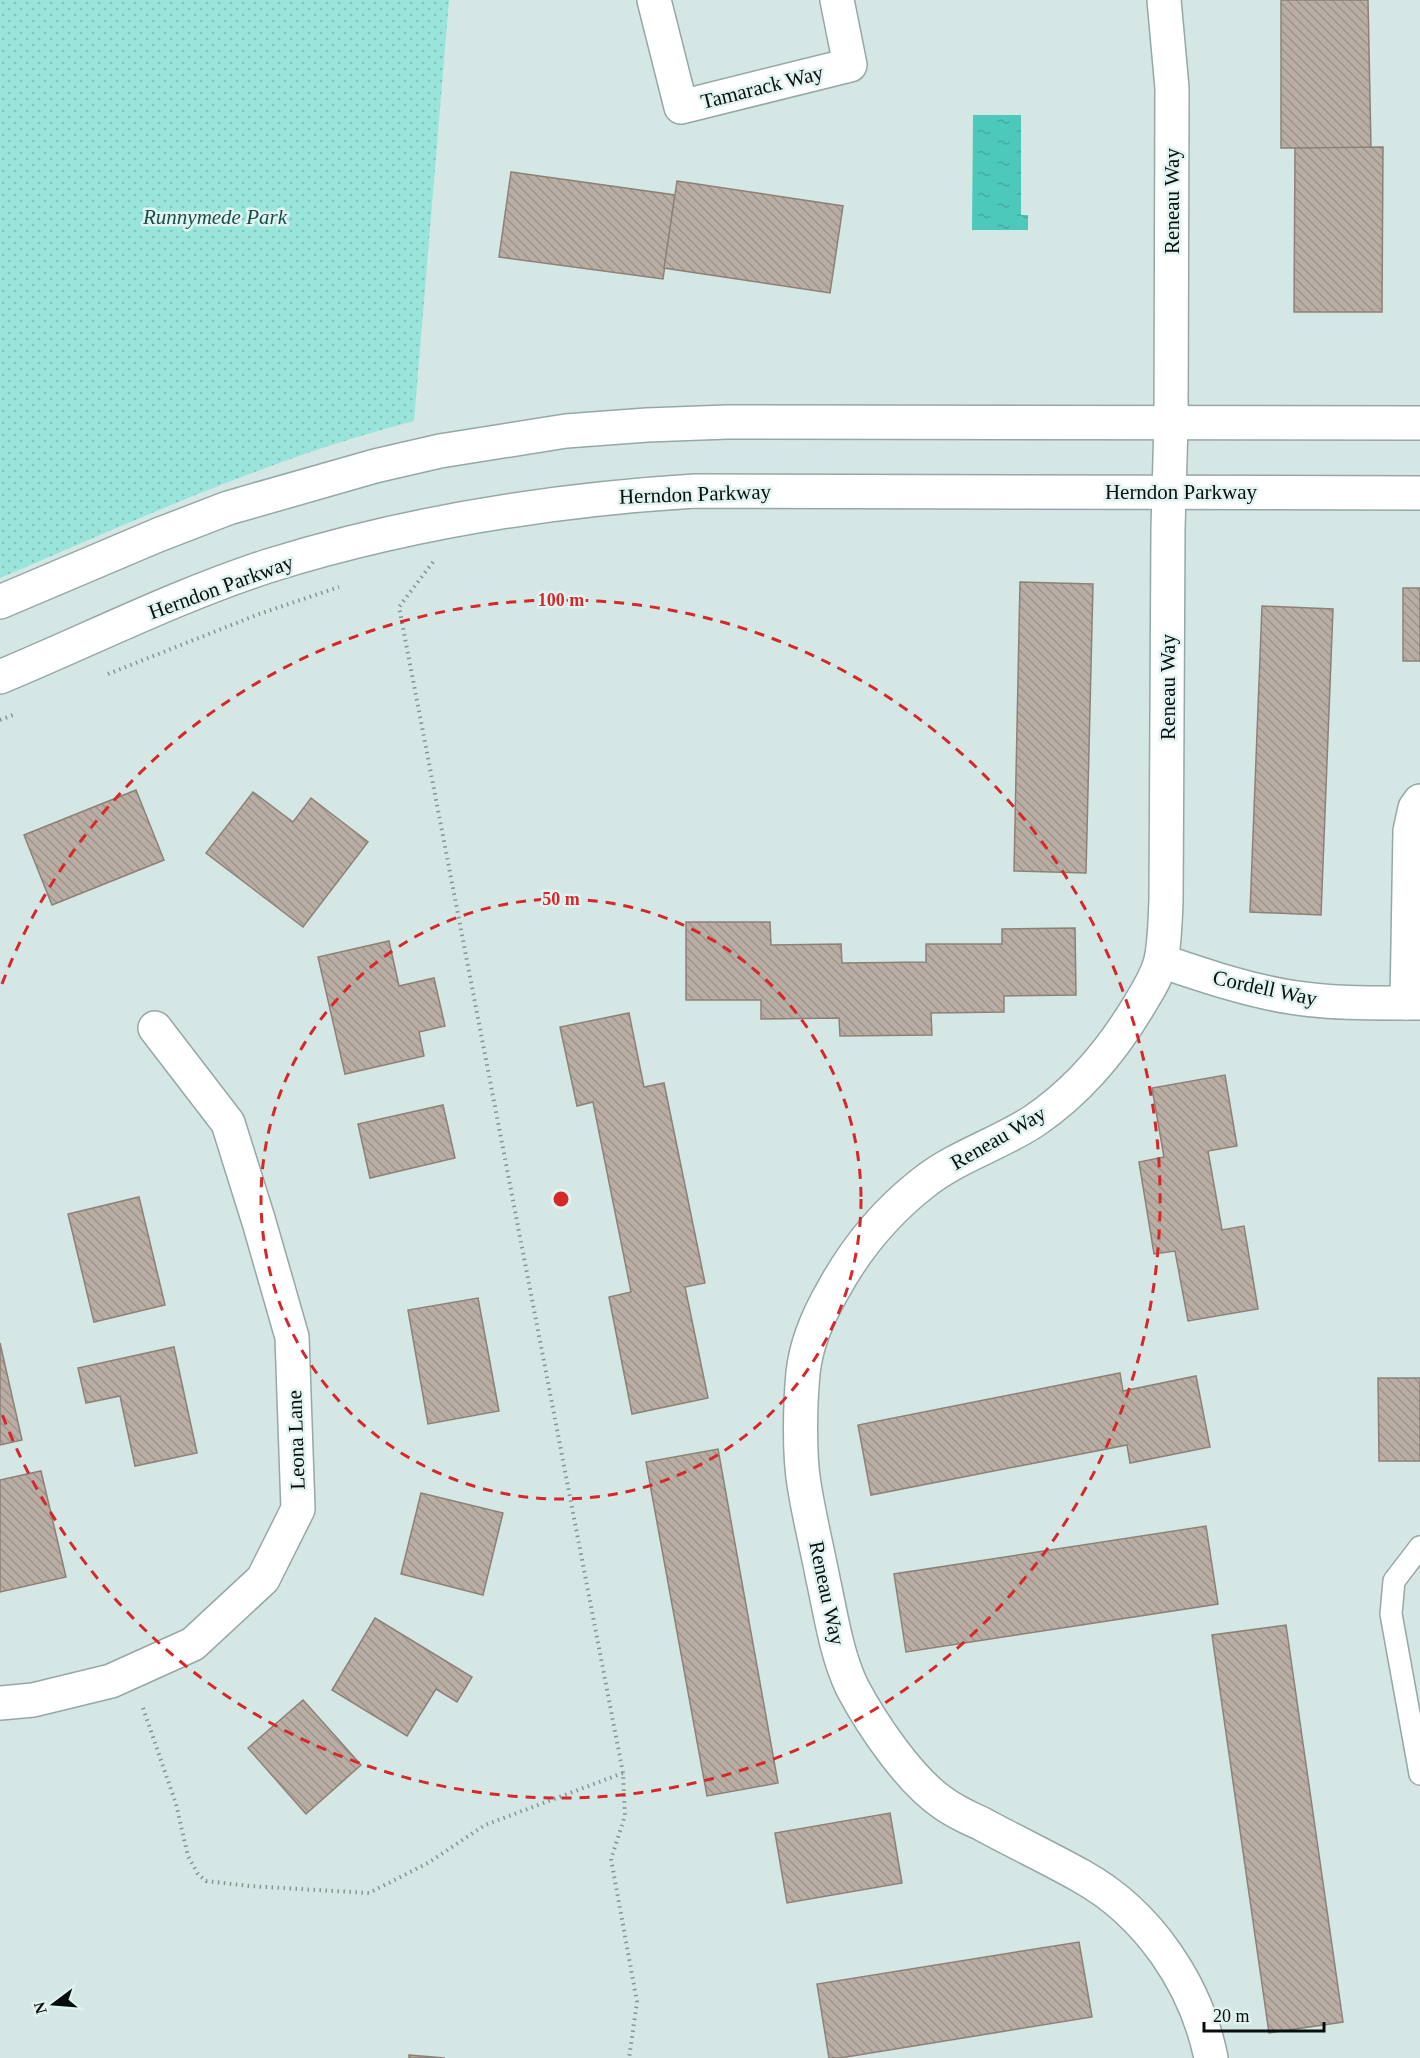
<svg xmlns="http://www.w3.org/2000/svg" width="1420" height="2058" viewBox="0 0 1420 2058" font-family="Georgia,serif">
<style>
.park{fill:url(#park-dots)}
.water{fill:url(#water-ripples)}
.building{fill:url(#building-back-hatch);stroke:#8d8177;stroke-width:1.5}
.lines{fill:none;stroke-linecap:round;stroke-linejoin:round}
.service-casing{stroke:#96a8a5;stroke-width:24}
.minor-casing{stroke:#96a8a5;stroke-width:36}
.secondary-casing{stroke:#96a8a5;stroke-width:36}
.path{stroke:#879593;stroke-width:4;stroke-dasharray:1.5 4.5;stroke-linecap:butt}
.service{stroke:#fff;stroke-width:21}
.minor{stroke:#fff;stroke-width:33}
.secondary{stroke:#fff;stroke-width:33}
.ring{fill:none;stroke:#d62828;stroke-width:3;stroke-dasharray:10 8}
.labels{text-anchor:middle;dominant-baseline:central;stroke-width:5;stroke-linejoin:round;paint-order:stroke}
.street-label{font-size:21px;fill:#080e0d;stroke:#e1f4f1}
.park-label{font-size:21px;font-style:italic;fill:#194f49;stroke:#e1f4f1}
.centre{fill:#d62828;stroke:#e1f4f1;stroke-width:3}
.ring-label{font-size:18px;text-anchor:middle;font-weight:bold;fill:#d62828;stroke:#e1f4f1;stroke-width:5;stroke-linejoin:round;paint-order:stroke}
</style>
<defs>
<pattern id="park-dots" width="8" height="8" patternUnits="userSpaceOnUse" patternTransform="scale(1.5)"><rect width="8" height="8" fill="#99e5db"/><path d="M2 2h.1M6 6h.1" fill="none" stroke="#82c3bb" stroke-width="1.8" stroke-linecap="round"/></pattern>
<pattern id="water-ripples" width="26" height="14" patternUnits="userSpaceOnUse" patternTransform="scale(1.5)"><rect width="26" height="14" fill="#4dc9bc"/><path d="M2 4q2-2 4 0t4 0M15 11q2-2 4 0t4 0" fill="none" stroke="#42aba0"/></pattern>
<pattern id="building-back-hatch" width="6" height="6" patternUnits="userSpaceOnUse" patternTransform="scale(1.5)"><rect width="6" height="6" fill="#baada4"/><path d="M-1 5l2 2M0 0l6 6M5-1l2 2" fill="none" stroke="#9e948c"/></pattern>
</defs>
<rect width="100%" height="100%" fill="#d4e7e4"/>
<!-- park -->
<path class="park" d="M0,0H449L414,421C270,458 136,520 0,578Z"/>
<!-- water -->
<path class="water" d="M973,115H1021V215H1028V230H972Z"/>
<!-- building -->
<g class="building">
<path d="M1281,0H1368L1371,148H1281Z"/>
<path d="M1383,147L1382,312H1294L1295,148Z"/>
<path d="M511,172L675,195L663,279L499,257Z"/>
<path d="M677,181L843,206L830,293L664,268Z"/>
<path d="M1020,582L1093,584L1086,873L1014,871Z"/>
<rect x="1403" y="588" width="17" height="73"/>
<path d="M1262,606L1333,609L1321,915L1250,912Z"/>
<path d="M136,790L164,860L52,905L24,835Z"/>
<path d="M253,792L293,822L311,798L368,842L303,927L206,853Z"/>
<path d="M686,922H770L771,945L841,944L842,963L926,962V944H1002V929L1075,928L1076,995L1004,996V1012L931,1013L932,1035L840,1036L839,1018L761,1019V1000H686Z"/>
<path d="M389,941L399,986L434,978L445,1026L419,1032L424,1056L345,1074L318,957Z"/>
<path d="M629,1013L644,1087L664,1083L705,1283L685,1287L708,1398L632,1414L609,1297L631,1292L593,1102L577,1106L560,1027Z"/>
<path d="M1225,1075L1237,1146L1208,1151L1222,1230L1244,1226L1258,1309L1188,1321L1175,1251L1154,1254L1139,1162L1164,1157L1152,1088Z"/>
<path d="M443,1105L455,1158L370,1178L358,1124Z"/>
<path d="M139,1197L165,1305L94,1322L68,1214Z"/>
<path d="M478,1298L499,1411L428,1424L408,1310Z"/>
<path d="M0,1343L22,1440L0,1445Z"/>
<path d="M174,1347L197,1453L135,1466L120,1396L86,1403L78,1368Z"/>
<path d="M1120,1373L1123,1391L1196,1376L1210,1447L1130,1463L1127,1445L871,1495L858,1425Z"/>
<path d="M1378,1378H1420V1461H1379Z"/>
<path d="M718,1449L778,1783L707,1796L646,1462Z"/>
<path d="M41,1471L66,1577L0,1592V1480Z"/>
<path d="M421,1493L503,1513L483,1595L401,1574Z"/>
<path d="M1206,1526L1218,1604L906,1652L894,1574Z"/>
<path d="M375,1618L472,1677L457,1702L436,1689L407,1736L332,1690Z"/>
<path d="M1286,1625L1343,2022L1269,2033L1212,1635Z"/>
<path d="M303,1700L361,1765L306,1814L248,1748Z"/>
<path d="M890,1813L902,1883L787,1903L775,1833Z"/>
<path d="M1079,1942L1092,2017L840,2058H829L817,1984Z"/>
<path d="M409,2055L445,2058H409Z"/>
</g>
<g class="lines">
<!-- service casing -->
<g class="service-casing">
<path id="service" d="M1420,1547L1394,1581L1391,1614L1420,1774"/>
</g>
<!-- minor casing -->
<g class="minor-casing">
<g id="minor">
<path d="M654,0L681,107L850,65L837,0"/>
<path d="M1164,0L1172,88L1171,423L1168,529L1166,901C1165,920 1165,941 1161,960C1157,977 1147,992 1138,1007C1111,1052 1078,1091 1034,1121C999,1144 957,1156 923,1183C886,1212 856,1248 833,1290C818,1316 806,1343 803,1373C800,1405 799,1453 804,1484C809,1516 817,1548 823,1579C831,1615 836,1653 852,1687C871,1723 909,1780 943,1803C955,1812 969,1818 982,1824C1015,1842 1049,1858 1081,1876C1148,1913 1196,1984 1211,2058"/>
<path d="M1161,961C1203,975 1246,990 1290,997C1333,1004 1377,1003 1420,1003"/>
<path d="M1407,1003L1410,831L1415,808L1420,801"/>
<path d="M0,1703L33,1700L111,1681L193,1644L263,1579L298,1509L292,1337L259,1222L228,1123L155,1028"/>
</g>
</g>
<!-- secondary casing -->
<g class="secondary-casing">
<g id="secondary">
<path d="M0,602L158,535L228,508L375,466L440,451L566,431L647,425L727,422L1420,423"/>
<path d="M0,677C89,640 176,596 268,566C409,522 549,500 695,491L1420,493"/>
</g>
</g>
<!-- path -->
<g class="path">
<path d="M433,562L399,607L623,1773L625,1816L611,1859L637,2002L629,2058"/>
<path d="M108,674L259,614L339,587"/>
<path d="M0,720L13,715"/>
<path d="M143,1708L176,1804L188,1856L198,1874L206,1881L250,1886L369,1893L428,1863L485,1825L623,1773"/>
</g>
<!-- service -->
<use href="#service" class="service"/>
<!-- minor -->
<use href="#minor" class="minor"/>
<!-- secondary -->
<use href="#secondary" class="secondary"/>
</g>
<!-- distance rings -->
<g class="ring">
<circle cx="561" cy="1199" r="300"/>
<path d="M2 984A599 599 0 1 1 2 1414"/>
</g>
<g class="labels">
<!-- street labels -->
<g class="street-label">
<text transform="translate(762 87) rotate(-14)">Tamarack Way</text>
<text transform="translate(1172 201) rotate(-90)">Reneau Way</text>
<text x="1181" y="492">Herndon Parkway</text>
<text transform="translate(695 494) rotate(-2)">Herndon Parkway</text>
<text transform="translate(221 587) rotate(-20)">Herndon Parkway</text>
<text transform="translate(1168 687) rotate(-90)">Reneau Way</text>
<text transform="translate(1265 988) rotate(12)">Cordell Way</text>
<text transform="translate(998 1138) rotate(-30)">Reneau Way</text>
<text transform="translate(296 1440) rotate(-92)">Leona Lane</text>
<text transform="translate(827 1593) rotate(78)">Reneau Way</text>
</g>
<!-- park labels -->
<g class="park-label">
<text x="215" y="217">Runnymede Park</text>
</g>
</g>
<circle cx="561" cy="1199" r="9" class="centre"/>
<g class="ring-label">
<text x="561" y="606">100 m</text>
<text x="561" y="905">50 m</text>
</g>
<!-- north arrow -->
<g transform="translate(54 2004) rotate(254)" stroke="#e1f4f1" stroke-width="4.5" paint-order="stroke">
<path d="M0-4.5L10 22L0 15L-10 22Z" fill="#080e0d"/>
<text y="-9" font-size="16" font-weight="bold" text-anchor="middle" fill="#080e0d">N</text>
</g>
<!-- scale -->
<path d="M1204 2022v9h120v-9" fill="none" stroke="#080e0d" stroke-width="3"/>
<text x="1213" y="2022" font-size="18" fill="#080e0d" stroke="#e1f4f1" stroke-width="4.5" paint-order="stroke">20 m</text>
</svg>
